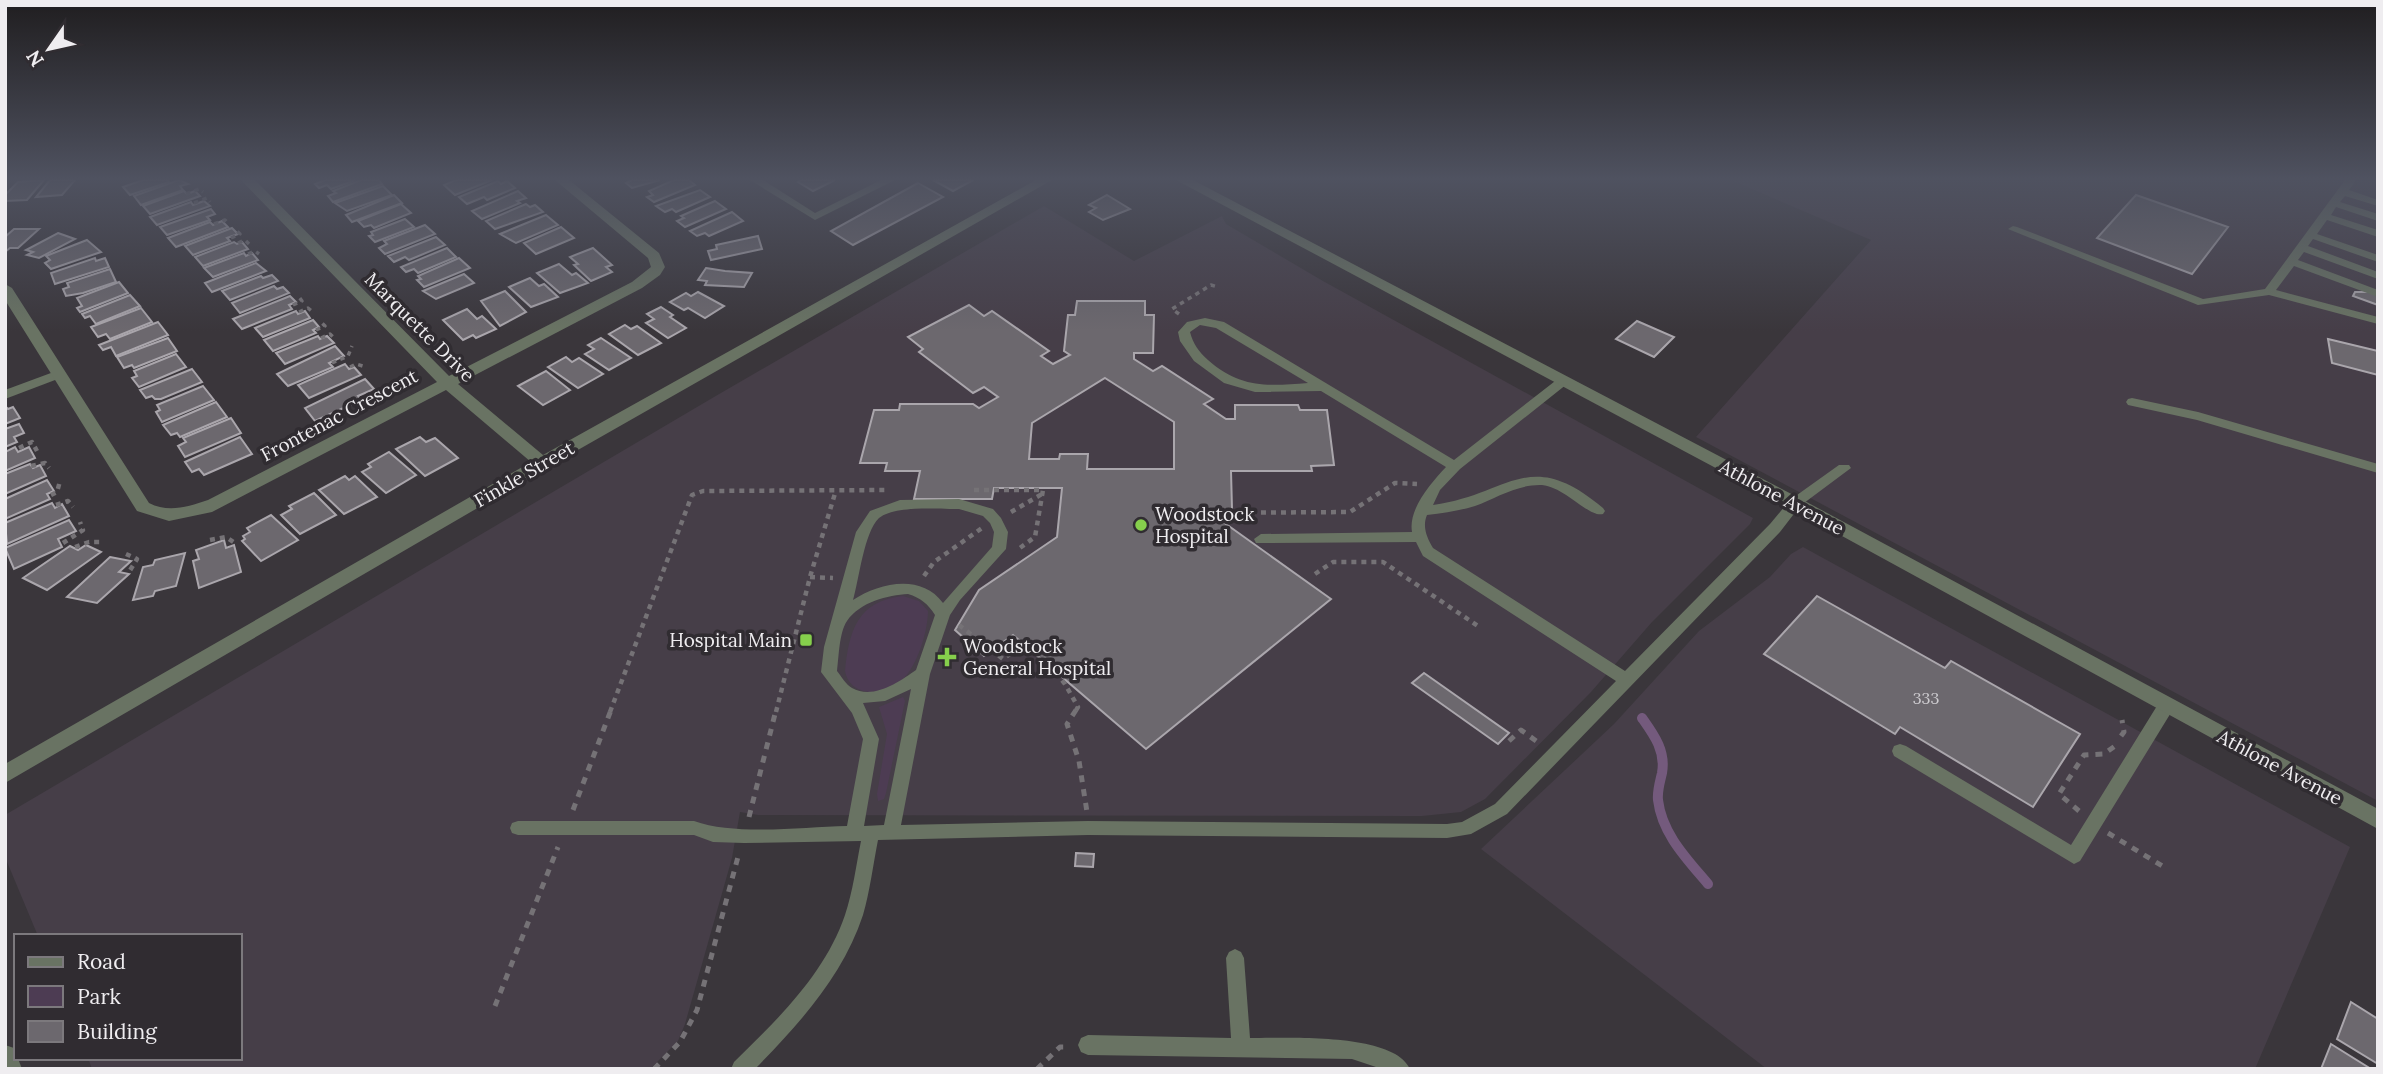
<svg xmlns="http://www.w3.org/2000/svg" width="2383" height="1074" viewBox="0 0 2383 1074" font-family="Lora,serif">
<style>
.built{fill:#463e48}
.green{fill:#4d3c53}
.lines{fill:none;stroke-linecap:round;stroke-linejoin:round}
.stream{stroke:#745a7d;stroke-width:10}
.building{fill:#6c686e;stroke:#aaa6ac;stroke-width:2;fill-rule:evenodd}
.path-far2{stroke:#757276;stroke-width:3.5;stroke-dasharray:4.5 4.5;stroke-linecap:butt}
.path-far1{stroke:#757276;stroke-width:4.5;stroke-dasharray:5 5;stroke-linecap:butt}
.path{stroke:#757276;stroke-width:5;stroke-dasharray:7 7;stroke-linecap:butt}
.service{fill:#697363;fill-rule:evenodd}
.minor{fill:#697363;fill-rule:evenodd}
.tertiary{fill:#697363;fill-rule:evenodd}
.poi-dot{fill:#86cf4c;stroke:#302c31;stroke-width:2.5}
.labels{text-anchor:middle;dominant-baseline:central;stroke-width:7;stroke-linejoin:round;paint-order:stroke}
.number-label{font-size:16px;fill:#ceccd0}
.street-label{font-size:19px;fill:#efedf0;stroke:#302c31}
.poi-label{font-size:19px;fill:#efedf0;stroke:#302c31;text-anchor:start}
</style>
<rect width="100%" height="100%" fill="#3a363b"/>
<!-- built -->
<g class="built">
<path d="M1731,180H2378V801L1696,437L1871,240Z"/>
<path d="M1044,206L1134,261L1222,216L1226,224L1323,281L1753,518L1750,524L1652,622L1591,692L1485,799L1461,812L1422,816L758,815L740,812L732,858L685,1024L678,1041L650,1069H92L88,1058H240V936H38L5,857V815L714,397Z"/>
<path d="M1803,547L2350,847L2255,1069H1767L1481,849L1614,724L1699,631L1770,577L1791,554Z"/>
</g>
<!-- green -->
<g class="green">
<path d="M903,596L919,601L928,611C928,630 918,663 905,677C889,696 851,700 845,671C849,630 858,601 903,596Z"/>
<path d="M903,697L905,701L886,793L884,799L878,801L877,794L887,734L879,707Z"/>
</g>
<g class="lines">
<!-- stream -->
<path class="stream" d="M1642,718C1654,735 1666,751 1662,773C1660,782 1657,791 1658,800C1662,834 1687,859 1708,884"/>
</g>
<!-- building -->
<g class="building">
<path d="M44,180L27,200L5,201V195L18,182Z"/>
<path d="M50,180H75L62,195L36,197Z"/>
<path d="M143,180H168L169,182L130,195L123,187Z"/>
<path d="M179,180L188,184L180,186L183,190L141,205L134,196Z"/>
<path d="M325,180H356L331,189L327,185L319,188L315,184Z"/>
<path d="M361,180H379L382,184L333,202L328,196L336,193L333,191Z"/>
<path d="M456,180H492L455,195L444,185Z"/>
<path d="M632,180H660L632,188L626,183Z"/>
<path d="M674,180H689L695,185L654,202L647,197L653,195L649,191Z"/>
<path d="M801,180H835L813,191L798,182Z"/>
<path d="M933,180H973L953,191Z"/>
<path d="M498,181L501,184L507,181L515,188L487,200L484,197L467,204L459,197Z"/>
<path d="M918,183L943,197L853,245L831,231Z"/>
<path d="M383,186L392,195L347,211L335,203Z"/>
<path d="M700,190L710,197L676,212L672,209L665,212L656,206Z"/>
<path d="M184,191L187,194L195,191L200,196L150,214L143,206Z"/>
<path d="M518,191L526,198L517,201L520,203L482,219L472,211Z"/>
<path d="M394,195L402,203L352,222L346,215Z"/>
<path d="M1107,195L1130,209L1103,220L1089,212L1096,208L1089,205Z"/>
<path d="M2136,195L2228,227L2192,274L2097,238Z"/>
<path d="M204,201L210,206L157,225L150,217L191,202L193,205Z"/>
<path d="M715,201L726,209L685,227L677,221L684,218L681,216Z"/>
<path d="M401,204L411,213L374,228L371,225L364,227L358,221Z"/>
<path d="M526,204L530,207L535,205L543,212L495,229L486,221Z"/>
<path d="M211,209L215,214L207,217L210,220L167,235L160,227Z"/>
<path d="M732,212L743,221L709,236L705,233L697,236L690,231Z"/>
<path d="M546,215L558,225L516,243L500,234Z"/>
<path d="M405,219L414,227L375,242L369,236L373,235L371,232Z"/>
<path d="M222,221L228,227L176,247L168,238L210,222L213,225Z"/>
<path d="M425,225L435,234L385,254L379,248L387,244L384,241Z"/>
<path d="M561,227L574,238L536,254L524,243Z"/>
<path d="M232,228L238,234L227,238L230,241L193,255L185,246Z"/>
<path d="M14,229H39L18,248H10L5,252V237Z"/>
<path d="M58,233L75,239L39,258L27,255L33,252L26,250Z"/>
<path d="M758,236L762,249L711,260L708,251L717,249L716,245Z"/>
<path d="M436,237L445,245L409,260L405,257L394,262L388,256Z"/>
<path d="M87,240L101,252L51,269L45,263L50,260L46,256Z"/>
<path d="M234,242L237,244L242,242L248,249L203,266L195,257Z"/>
<path d="M447,248L456,257L418,273L414,269L406,272L401,267Z"/>
<path d="M593,248L612,265L606,267L612,272L591,281L574,265L578,264L570,257Z"/>
<path d="M244,253L246,256L252,253L258,260L213,277L204,268Z"/>
<path d="M95,258L96,261L105,258L109,267L55,284L51,273Z"/>
<path d="M459,258L470,268L424,287L417,280L421,279L418,276Z"/>
<path d="M256,263L266,271L212,292L205,283Z"/>
<path d="M559,264L572,275L576,273L588,283L560,293L537,273Z"/>
<path d="M706,268L725,271L752,273L744,287L705,285L707,281L698,280Z"/>
<path d="M110,269L116,282L83,293L66,296L63,289L69,287L67,283Z"/>
<path d="M464,274L474,283L436,299L423,291Z"/>
<path d="M272,275L278,281L230,300L222,291L261,276L263,278Z"/>
<path d="M530,278L539,286L544,284L558,297L531,307L509,287Z"/>
<path d="M119,282L128,293L80,312L77,308L82,306L77,298Z"/>
<path d="M274,286L277,289L283,287L289,293L240,313L232,303Z"/>
<path d="M505,291L526,312L500,326L481,301Z"/>
<path d="M698,292L724,306L705,318L688,308L684,310L670,302L686,293L691,296Z"/>
<path d="M2355,292H2378V305L2353,296Z"/>
<path d="M130,295L140,306L96,324L90,316L85,318L82,314Z"/>
<path d="M290,296L296,302L289,305L292,309L242,329L233,319Z"/>
<path d="M1077,301H1145V315H1154L1153,353H1134V359L1153,371L1162,366L1213,399L1204,404L1226,419H1235V405H1298L1300,410H1327L1334,465L1311,466L1312,471H1231L1232,509H1205L1331,599L1146,749L1013,635L984,656L955,630L979,590L1057,537L1062,488H994L992,499H914L920,471H885L887,463H860L874,410H899L900,404H973L979,408L998,397L984,387L973,393L919,352L923,349L908,337L969,305L984,316L992,311L1049,351L1041,356L1053,364L1070,355L1064,351L1068,315H1075ZM1105,378L1174,422V469H1087L1088,454H1060L1059,459H1029L1032,423Z"/>
<path d="M661,307L673,315L670,317L686,328L668,338L646,323L654,319L647,314Z"/>
<path d="M141,308L152,322L110,339L106,334L98,337L91,327Z"/>
<path d="M467,309L477,319L482,316L496,329L476,338L473,335L463,340L443,320Z"/>
<path d="M296,311L298,314L305,311L310,318L263,337L255,328Z"/>
<path d="M313,320L319,327L313,330L316,333L273,351L264,340Z"/>
<path d="M1637,321L1674,337L1654,357L1616,339Z"/>
<path d="M158,322L168,335L116,356L111,347L103,350L99,345Z"/>
<path d="M625,325L631,329L637,326L661,343L638,355L609,334Z"/>
<path d="M318,336L320,339L327,336L334,343L285,364L276,353Z"/>
<path d="M168,338L177,351L134,368L132,365L124,368L117,357Z"/>
<path d="M601,338L631,358L609,370L585,354L594,349L588,345Z"/>
<path d="M2328,339L2378,351V375L2332,363Z"/>
<path d="M335,346L344,356L329,363L333,367L288,386L277,374Z"/>
<path d="M176,354L186,367L139,387L132,378L137,376L134,371Z"/>
<path d="M566,357L572,362L579,358L603,374L578,388L548,367Z"/>
<path d="M345,364L349,369L354,367L361,375L309,398L298,385Z"/>
<path d="M192,369L202,382L161,399H155L152,396L146,398L140,390Z"/>
<path d="M546,371L570,390L543,405L518,386Z"/>
<path d="M365,379L374,389L358,396L361,400L315,421L305,408Z"/>
<path d="M203,386L214,400L162,422L156,412L160,410L157,405Z"/>
<path d="M216,402L227,417L180,437L177,433L171,435L163,425Z"/>
<path d="M5,406L8,409L13,407L20,418L5,424Z"/>
<path d="M231,418L241,433L185,457L178,446L186,442L183,438Z"/>
<path d="M19,424L24,433L14,437L17,442L5,447V429Z"/>
<path d="M240,437L252,454L204,475L199,469L192,472L185,462Z"/>
<path d="M420,437L426,442L435,438L458,458L425,476L396,449Z"/>
<path d="M15,447L18,452L29,447L35,458L5,471V452Z"/>
<path d="M389,452L416,475L386,493L362,472L371,467L368,464Z"/>
<path d="M30,464L33,468L40,465L46,476L5,494V474Z"/>
<path d="M345,476L349,480L355,476L377,497L344,514L319,490Z"/>
<path d="M47,480L54,491L47,494L50,499L5,519V499Z"/>
<path d="M314,493L336,515L300,534L281,515L292,509L289,506Z"/>
<path d="M52,503L55,508L62,504L69,516L7,544L5,523Z"/>
<path d="M271,515L298,540L261,561L242,541L245,539L243,536L250,532L247,528Z"/>
<path d="M69,520L76,531L58,539L62,547L14,569L5,548Z"/>
<path d="M224,540L226,548L234,545L241,572L199,588L193,561L199,559L196,550Z"/>
<path d="M86,545L101,552L47,590L23,578L70,546L78,550Z"/>
<path d="M185,553L176,586L155,591L153,596L133,600L143,567L153,565L155,560Z"/>
<path d="M110,557L131,561L119,572L129,574L97,603L67,597Z"/>
<path d="M1817,596L1945,668L1951,661L2080,734L2033,807L1900,727L1895,734L1764,654Z"/>
<path d="M1424,673L1509,733L1498,744L1412,683Z"/>
<path d="M1076,853L1094,854L1093,867L1075,866Z"/>
<path d="M2351,1002L2378,1019V1064L2337,1039Z"/>
<path d="M2331,1044L2371,1069H2321Z"/>
</g>
<g class="lines">
<!-- path-far2 -->
<g class="path-far2">
<path d="M186,194L199,189L203,192"/>
<path d="M194,203L207,198L210,202"/>
<path d="M214,224L225,220L228,223"/>
<path d="M231,238L240,234L236,230"/>
<path d="M238,243L245,240L249,244"/>
<path d="M248,254L255,251L259,254"/>
<path d="M293,305L302,301L299,297"/>
<path d="M299,312L308,308L313,312"/>
<path d="M1179,314L1172,309L1211,285L1218,287"/>
<path d="M316,330L325,326L321,322"/>
<path d="M321,338L330,334L334,338"/>
<path d="M332,363L348,356L352,346"/>
<path d="M350,367L356,364L366,367"/>
</g>
<!-- path-far1 -->
<g class="path-far1">
<path d="M19,448L32,442L37,451"/>
<path d="M31,466L45,463L49,468"/>
<path d="M974,490H1043L1035,537L1017,550"/>
<path d="M51,495L57,492L60,481"/>
<path d="M56,505L68,501L73,507"/>
<path d="M1011,512L1042,494"/>
<path d="M1201,513L1350,512L1395,483L1417,484"/>
<path d="M210,540L226,537L235,543"/>
<path d="M63,543L83,530L80,522"/>
<path d="M75,547L89,542H102"/>
<path d="M126,554L137,559L129,572"/>
<path d="M1315,574L1333,562H1383L1478,626"/>
<path d="M924,576L934,562L982,528"/>
<path d="M810,577L833,578"/>
<path d="M959,625L1003,659L1029,640L1065,684L1078,707L1075,712"/>
<path d="M610,712L692,495L703,491L888,490"/>
<path d="M776,712L810,577L836,490"/>
</g>
<!-- path -->
<g class="path">
<path d="M1076,710L1067,724L1079,761L1087,812"/>
<path d="M2121,736L2124,732L2122,720"/>
<path d="M1509,741L1521,730L1539,743"/>
<path d="M573,810L611,710"/>
<path d="M2079,811L2059,794L2084,755L2104,754L2115,746"/>
<path d="M749,817L776,710"/>
<path d="M2108,833L2164,867"/>
<path d="M495,1006L558,847"/>
<path d="M654,1069L680,1042L697,1010L739,853"/>
<path d="M1037,1069L1060,1047H1070"/>
</g>
<!-- service -->
<g class="service">
<path d="M750,180H763L815,213L881,180H895L815,220Z"/>
<path d="M2345,180H2356L2349,190L2378,200V206L2345,196L2340,202L2378,214V221L2336,207L2331,215L2378,230V237L2327,220L2317,234L2378,255V262L2313,239L2308,246L2378,272V279L2304,252L2298,260L2378,290V297L2294,266L2276,290L2378,317V324L2269,295L2198,305L2008,229L2013,226L2017,227L2203,299L2265,289Z"/>
<path d="M1205,318L1224,322L1454,460L1559,378H1567L1569,381L1567,384L1460,469L1440,490L1433,505C1510,495 1528,445 1603,508L1605,511L1603,514C1589,518 1565,487 1542,485C1518,484 1496,498 1475,506C1459,511 1443,513 1427,515C1422,527 1427,538 1433,548L1625,671L1770,524L1790,500L1839,465H1849L1851,468L1800,506L1780,532L1507,814L1471,834L1447,838L1088,835L878,840C873,865 870,891 863,915C843,976 799,1024 755,1069H731L734,1062C777,1020 825,974 845,915C853,891 856,866 861,841L744,843L713,842L694,835H518L512,833L510,828L512,823L518,821H694C736,836 801,827 847,826L863,739L852,713L821,672L824,647L856,532L870,511L900,500L959,499L993,509L1001,518L1008,532L1006,549L960,600L950,615L930,674L901,825L1088,821L1447,824L1462,822L1495,804L1616,681L1423,556L1416,542L1256,543L1254,539L1261,534L1412,532C1408,509 1431,483 1446,467L1321,391L1255,392L1224,383L1194,361L1180,341L1178,332L1187,322ZM1200,325L1216,328L1308,383C1268,386 1241,389 1208,360C1199,352 1193,344 1190,332ZM959,509L983,516L990,523L994,532L992,547L943,603C921,573 879,583 853,600C859,580 864,532 879,518C895,505 939,509 959,509ZM908,594C921,598 928,604 935,615L916,670C899,682 873,700 852,688C846,685 841,676 837,671C839,656 839,633 847,621C860,602 888,595 908,594ZM911,689L884,825L864,826L879,739L863,703L885,701Z"/>
<path d="M59,370L63,371L65,374L63,377L5,399V390Z"/>
<path d="M2132,398L2198,412L2378,464V473L2197,420L2128,405L2126,402L2128,399Z"/>
<path d="M2166,700L2172,701L2174,706L2172,711L2080,861L2074,864L1894,756L1892,751L1894,746L1900,744L1906,746L2071,845L2160,701Z"/>
<path d="M1235,949L1241,952L1244,958L1250,1038C1285,1038 1394,1032 1410,1069H1382L1352,1059L1088,1055L1081,1052L1078,1045L1081,1038L1088,1035L1231,1038L1226,958L1229,952Z"/>
</g>
<!-- minor -->
<g class="minor">
<path d="M241,180H255L449,376L632,282L651,267L648,258L555,180H569L659,253L665,267L660,275L642,288L458,384L543,455L1036,180H1052L548,467L5,783V764L531,462L446,390L212,512L169,521L137,511L5,300V284L12,288L149,503C168,513 188,507 208,500L437,382Z"/>
<path d="M1176,180H1193L1801,499L2378,809V829L1789,507Z"/>
</g>
<!-- tertiary -->
<path class="tertiary" d="M5,1045L14,1048L22,1069H5Z"/>
</g>
<!-- sky -->
<linearGradient id="sky" x2="0" y2="1"><stop stop-color="#201e20"/><stop offset="0.54" stop-color="#4f5260"/><stop offset="1" stop-color="#4f5260" stop-opacity="0"/></linearGradient>
<rect width="2383" height="331" fill="url(#sky)"/>
<!-- markers -->
<g class="poi-dot">
<circle cx="1141" cy="525" r="7"/>
<rect x="799" y="633" width="14" height="14" rx="3.5"/>
<path d="M943.5 646.5h7v7h7v7h-7v7h-7v-7h-7v-7h7z"/>
</g>
<g class="labels">
<!-- number labels -->
<g class="number-label">
<text x="1926" y="698">333</text>
</g>
<!-- street labels -->
<g class="street-label">
<text transform="translate(420 327) rotate(45)">Marquette Drive</text>
<text transform="translate(339 415) rotate(-28)">Frontenac Crescent</text>
<text transform="translate(524 474) rotate(-30)">Finkle Street</text>
<text transform="translate(1782 497) rotate(28)">Athlone Avenue</text>
<text transform="translate(2280 767) rotate(28)">Athlone Avenue</text>
</g>
<!-- poi labels -->
<g class="poi-label">
<text x="1155" y="514">Woodstock<tspan x="1155" dy="22">Hospital</tspan></text>
<text x="792" y="640" text-anchor="end">Hospital Main</text>
<text x="963" y="646">Woodstock<tspan x="963" dy="22">General Hospital</tspan></text>
</g>
</g>
<!-- border -->
<rect width="2383" height="1074" fill="none" stroke="#efedf0" stroke-width="14"/>
<!-- legend -->
<rect x="14" y="934" width="228" height="126" fill="#302c31" stroke="#7c797d" stroke-width="2"/>
<rect x="28" y="957" width="35" height="10" fill="#697363" stroke="#7c797d" stroke-width="2"/>
<text x="77" y="969" font-size="21" fill="#efedf0">Road</text>
<rect x="28" y="986" width="35" height="21" fill="#4d3c53" stroke="#7c797d" stroke-width="2"/>
<text x="77" y="1004" font-size="21" fill="#efedf0">Park</text>
<rect x="28" y="1021" width="35" height="21" fill="#6c686e" stroke="#7c797d" stroke-width="2"/>
<text x="77" y="1039" font-size="21" fill="#efedf0">Building</text>
<!-- north arrow -->
<g transform="translate(49 49) rotate(236)" stroke="#302c31" stroke-width="5" paint-order="stroke">
<path d="M0-5L12 26L0 18L-12 26Z" fill="#efedf0"/>
<text y="-10" font-size="19" font-weight="bold" text-anchor="middle" fill="#efedf0">N</text>
</g>
</svg>
